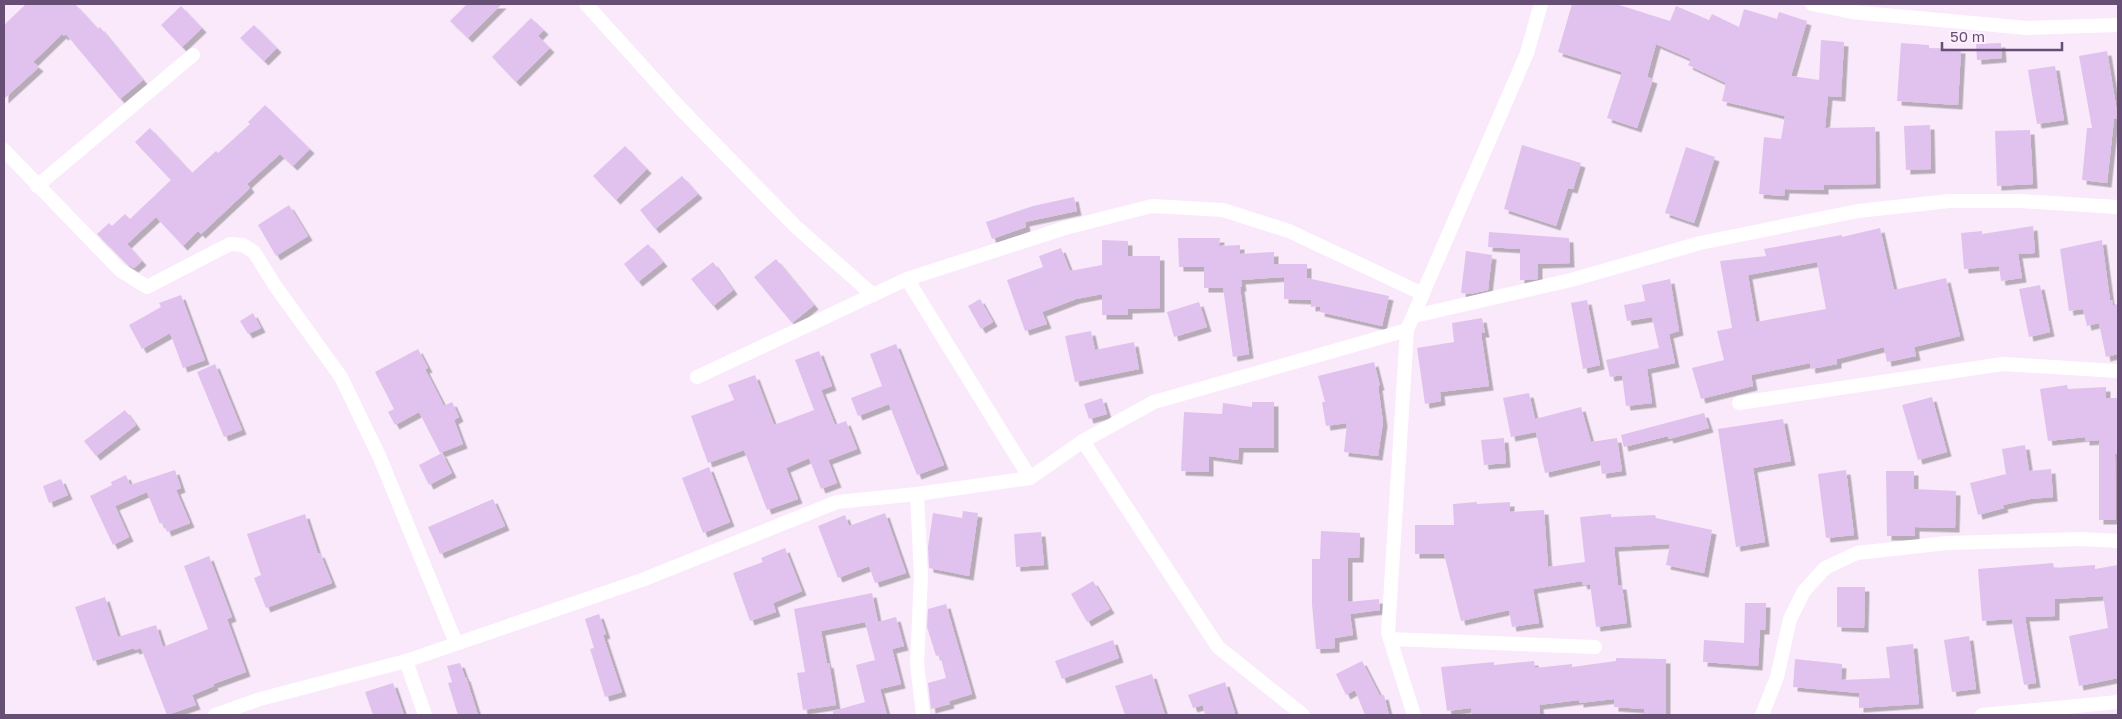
<svg xmlns="http://www.w3.org/2000/svg" width="2122" height="719" viewBox="0 0 2122 719" font-family="'Golos Text',sans-serif">
<style>
.building{fill:#e1c2ef;fill-rule:evenodd;filter:url(#shadow)}
.lines{fill:none;stroke-linecap:round;stroke-linejoin:round}
.minor{stroke:#fff;stroke-width:14}
</style>
<defs>
<filter id="shadow"><feDropShadow dx="4.5" dy="4.5" stdDeviation="0" flood-color="#0004"/></filter>
</defs>
<rect width="100%" height="100%" fill="#f9e9fb"/>
<!-- building -->
<g class="building">
<path d="M26,4H75L98,29L100,27L143,80L120,99L66,34L64,36L62,34L33,62L39,67L4,99V25Z"/>
<path d="M467,4H502L468,38L450,21Z"/>
<path d="M1572,4H1616L1670,21L1676,6L1709,20L1712,14L1739,27L1744,9L1777,19L1779,12L1807,21L1791,76L1819,80L1821,40L1844,42L1841,97L1828,96L1825,128L1875,127L1876,184L1824,185V190L1785,189L1784,196L1759,194L1764,137L1781,139L1785,116L1722,101L1726,83L1688,65L1691,59L1656,44L1647,77L1653,79L1637,128L1607,118L1622,72L1558,52Z"/>
<path d="M181,6L202,28L182,47L161,25Z"/>
<path d="M531,18L544,30L538,36L550,48L516,82L492,57Z"/>
<path d="M254,25L277,48L264,61L240,38Z"/>
<path d="M1901,43L1929,45V48L1961,49L1958,105L1897,101Z"/>
<path d="M2001,43L2002,58L1977,60L1976,44Z"/>
<path d="M2107,51L2118,118L2114,119L2107,183L2082,180L2087,128H2092L2079,56Z"/>
<path d="M2055,66L2064,120L2037,124L2028,70Z"/>
<path d="M265,105L310,149L293,166L280,154L247,184L250,188L201,234L198,231L183,246L156,217L127,244L142,261L134,268L126,263L97,234L109,223L112,226L125,214L130,219L171,180L135,142L150,128L192,173L216,151L218,153L250,124L248,122Z"/>
<path d="M1930,125L1931,169L1906,170L1904,126Z"/>
<path d="M2030,130L2033,184L1997,186L1995,131Z"/>
<path d="M1522,145L1581,163L1573,189L1568,188L1556,226L1504,209Z"/>
<path d="M625,146L647,169L616,200L593,176Z"/>
<path d="M1686,147L1715,157L1694,223L1665,213Z"/>
<path d="M682,176L698,194L655,229L640,210Z"/>
<path d="M1074,197L1077,211L1025,222L1026,227L992,239L986,222L1033,206Z"/>
<path d="M289,205L308,236L276,256L258,225Z"/>
<path d="M2033,226L2035,253L2018,254L2022,278L2001,281L1999,266L1964,269L1961,233L1982,231V234Z"/>
<path d="M1880,228L1894,290L1946,278L1960,336L1914,347L1916,356L1887,362L1884,347L1837,359V364L1811,369L1810,363L1751,375L1753,386L1701,399L1692,368L1724,360L1717,331L1732,328L1720,261L1766,256L1764,249L1842,235V237ZM1817,262L1826,309L1756,322L1748,275Z"/>
<path d="M1489,232L1569,238L1570,263L1538,264V279L1520,280V249L1488,247Z"/>
<path d="M1178,238H1220L1219,246L1240,245V254L1274,252V264H1307V278L1389,296L1382,326L1320,312L1321,306L1311,307V300L1284,299V277L1241,280L1242,287H1240L1249,354L1233,357L1223,288H1204V267H1179Z"/>
<path d="M1102,240L1128,241V256H1160V308L1128,309V315H1102V294L1076,299L1042,312L1047,324L1025,331L1007,280L1043,267L1039,256L1061,248L1070,271L1102,265Z"/>
<path d="M2102,240L2110,300H2112L2113,306L2118,304V354L2106,357L2099,323L2087,326L2083,309L2069,311L2060,249Z"/>
<path d="M648,244L663,262L638,282L624,264Z"/>
<path d="M1466,251L1492,255L1488,290L1470,294L1461,293Z"/>
<path d="M776,259L814,305L792,323L754,277Z"/>
<path d="M713,262L733,290L713,306L691,279Z"/>
<path d="M1670,279L1679,331L1669,334L1675,363L1647,369L1652,403L1626,406L1622,375L1610,377L1606,360L1659,348L1652,317L1627,321L1624,305L1645,301L1642,285Z"/>
<path d="M2040,285L2050,332L2029,337L2019,289Z"/>
<path d="M181,295L205,360L183,368L170,333L142,349L129,325L161,307L159,303Z"/>
<path d="M980,299L993,322L981,329L968,306Z"/>
<path d="M1587,300L1600,365L1583,369L1571,303Z"/>
<path d="M1199,302L1207,327L1174,337L1167,312Z"/>
<path d="M253,313L261,328L248,334L240,321Z"/>
<path d="M1482,318L1485,333H1481L1489,386L1440,392L1441,401L1425,404L1417,348L1454,342L1452,323Z"/>
<path d="M1091,331L1095,350L1134,342L1139,369L1075,382L1065,336Z"/>
<path d="M896,344L944,465L917,475L889,404L858,416L851,398L882,386L870,354Z"/>
<path d="M418,349L428,368L425,369L444,406L452,402L459,417L454,420L463,444L440,453L419,412L395,425L388,412L394,409L375,372Z"/>
<path d="M819,351L832,386L821,390L835,425L846,421L857,449L828,460L837,483L821,489L809,458L786,468L798,499L767,510L744,450L708,463L691,416L734,400L728,385L755,375L774,425L814,410L795,360Z"/>
<path d="M1374,362L1380,386H1378L1383,422L1378,456L1344,452L1347,423L1326,426L1322,402H1325L1318,376Z"/>
<path d="M215,364L242,430L224,437L197,372Z"/>
<path d="M2067,385L2068,389L2106,387V398H2118V454H2115L2116,520H2099V440L2085,441V437L2048,441L2040,389Z"/>
<path d="M1529,393L1535,419L1581,407L1591,442L1617,438L1622,471L1602,474L1600,460L1545,473L1536,432L1511,437L1503,398Z"/>
<path d="M1932,397L1947,452L1918,460L1902,405Z"/>
<path d="M1102,398L1107,414L1089,419L1084,404Z"/>
<path d="M1252,402H1274V448H1239L1238,460L1209,456V472L1181,471L1184,412L1222,414L1223,403L1252,407Z"/>
<path d="M125,410L136,425L96,456L84,441Z"/>
<path d="M1704,413L1709,428L1669,439L1668,436L1624,447L1621,435Z"/>
<path d="M1783,419L1791,461L1753,468L1765,542L1736,547L1718,429Z"/>
<path d="M1504,438L1506,463L1484,465L1481,440Z"/>
<path d="M2025,445L2029,471L2051,469L2053,497L2030,499L2003,505L2004,508L1978,515L1970,483L2006,474L2002,449Z"/>
<path d="M442,453L452,473L429,485L419,465Z"/>
<path d="M709,467L730,522L703,533L682,478Z"/>
<path d="M175,470L181,488L176,490L190,523L167,532L163,522L160,524L147,492L115,506L129,537L113,545L90,496L112,485L111,482L126,475L130,485Z"/>
<path d="M1846,470L1854,535L1826,538L1818,474Z"/>
<path d="M1886,471H1914V489L1956,491L1955,528L1915,527V536H1887Z"/>
<path d="M61,479L68,495L49,503L43,486Z"/>
<path d="M493,499L505,526L440,554L428,527Z"/>
<path d="M1477,502V504L1510,502V512L1544,510L1548,567L1585,562L1580,517L1611,514V517L1655,515L1656,518L1712,530L1704,573L1666,565L1670,544L1614,547L1618,585H1622L1627,623L1596,627L1590,584L1583,585L1582,581L1533,589L1539,623L1512,627L1509,610L1461,621L1444,554H1415V525H1454L1453,504Z"/>
<path d="M963,511L978,513L969,576L929,568L928,547L933,513L962,518Z"/>
<path d="M885,513L906,573L875,583L869,566L838,578L818,526L845,515L849,526Z"/>
<path d="M305,514L318,554L320,553L332,583L266,608L254,578L261,575L247,534Z"/>
<path d="M1321,531L1360,533L1359,558H1348V602L1379,599L1380,610L1350,614L1353,635L1335,638V648L1316,649L1312,604V559H1320Z"/>
<path d="M1041,532L1044,565L1016,567L1014,534Z"/>
<path d="M785,548L802,591L773,603L776,612L750,621L733,573L763,562L761,558Z"/>
<path d="M209,556L232,617L227,619L246,672L213,684L214,686L192,695L196,705L167,715L141,648L135,650L134,648L93,661L75,607L105,597L118,637L156,625L163,647L208,629L184,566Z"/>
<path d="M2053,563L2054,568L2095,565V569L2118,565V678L2079,686L2069,636L2108,628L2103,596L2055,599V616L2025,617L2036,683L2024,685L2012,619L1982,621L1978,569Z"/>
<path d="M1093,581L1110,609L1087,622L1071,594Z"/>
<path d="M1837,587H1865L1864,628L1837,627Z"/>
<path d="M872,593L878,622L896,617L904,646L892,649L901,684L880,689L887,715H833V711L865,702L856,665L875,660L865,622L821,631L827,664L829,663L836,705L803,710L797,673L805,672L794,609Z"/>
<path d="M1745,603H1766L1765,630H1760L1758,666L1703,662L1704,640L1744,643Z"/>
<path d="M946,604L972,694L949,701L950,704L931,709L928,683L946,678L940,655L936,656L927,627L928,609Z"/>
<path d="M599,614L606,634L603,635L622,692L605,697L590,649L594,648L585,619Z"/>
<path d="M1969,636L1976,689L1952,692L1944,640Z"/>
<path d="M1113,640L1119,658L1062,679L1055,661Z"/>
<path d="M1913,644L1919,704L1859,708V693L1793,687L1795,659L1842,664L1841,680L1890,678L1886,647Z"/>
<path d="M1616,658L1666,659V715H1644V709L1614,707V699L1579,703V700L1539,705L1540,715H1472L1471,708L1447,711L1441,667L1494,662V665L1534,661L1535,668L1572,664V667L1616,661Z"/>
<path d="M1362,661L1380,696L1384,695L1389,715H1365L1355,690L1346,695L1336,674Z"/>
<path d="M460,663L465,677H466L478,715H458L448,683L452,682L447,666Z"/>
<path d="M1152,674L1165,715H1125L1115,686Z"/>
<path d="M1225,682L1235,713L1226,715H1205L1203,705L1193,708L1188,695Z"/>
<path d="M393,683L404,715H373L365,692Z"/>
</g>
<g class="lines">
<!-- minor -->
<g class="minor">
<path d="M586,4L680,108L795,226L873,295"/>
<path d="M1812,4L1852,12L2027,28L2118,25"/>
<path d="M4,150L120,270L147,287L230,244L243,245L254,252L276,287L341,377L380,458L456,643"/>
<path d="M37,186L193,55"/>
<path d="M907,279L1030,478"/>
<path d="M1414,316L1571,280L1700,243L1858,211L1949,201H2019L2118,207"/>
<path d="M697,377L907,279L1065,228L1152,206L1223,210L1289,231L1423,294"/>
<path d="M1739,403L2003,364L2118,371"/>
<path d="M1083,441L1218,647L1303,715"/>
<path d="M917,494L921,576L917,664L923,715"/>
<path d="M1390,639L1595,647"/>
<path d="M406,661L642,580L837,502L917,494L1030,478L1083,441L1154,402L1407,330"/>
<path d="M215,715L260,699L406,661L425,715"/>
<path d="M1414,715L1388,633L1407,330L1527,53L1541,4"/>
<path d="M1762,715L1777,677L1790,619L1804,591L1825,568L1857,553L1947,543L2082,539L2118,541"/>
<path d="M1982,715L2118,702"/>
</g>
</g>
<!-- border -->
<rect width="2122" height="719" fill="none" stroke="#664e75" stroke-width="10"/>
<!-- scale -->
<path d="M1942 42v8h120v-8" fill="none" stroke="#664e75" stroke-width="2.5"/>
<text x="1950" y="42" font-size="15" fill="#664e75" stroke="#fceffe" stroke-width="4" paint-order="stroke">50 m</text>
</svg>
